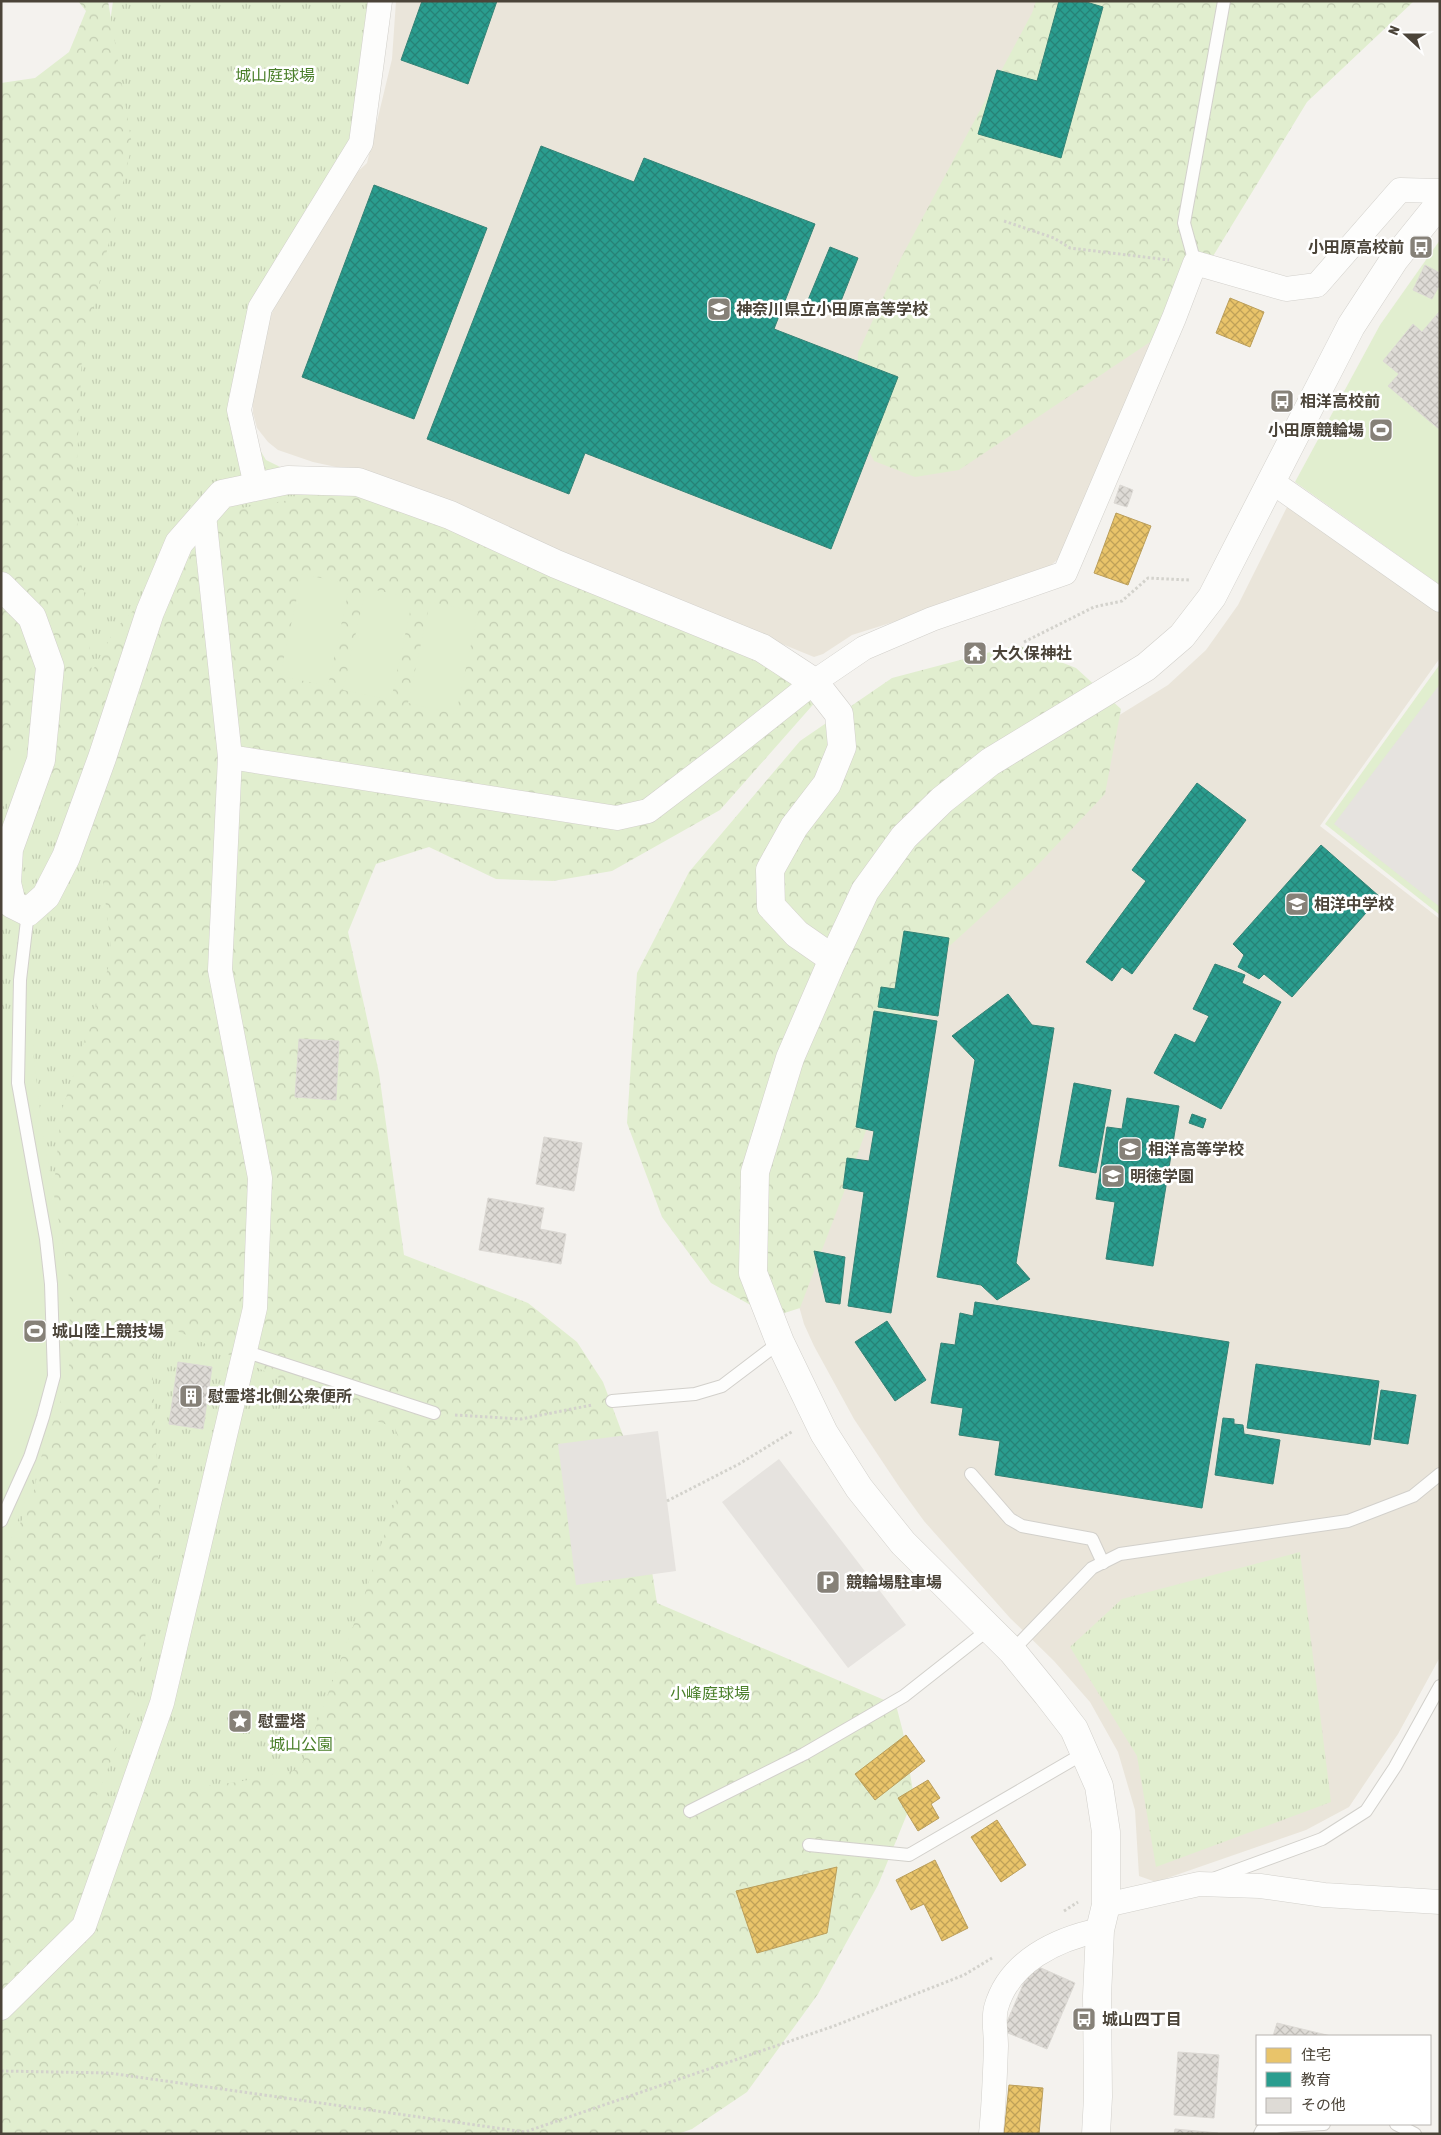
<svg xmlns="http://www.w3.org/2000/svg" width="1441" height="2135" viewBox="0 0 1441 2135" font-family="'Asap Condensed','Noto Sans JP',sans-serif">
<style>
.education{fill:#eae5da}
.grass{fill:url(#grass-tufts)}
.forest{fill:url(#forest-crowns);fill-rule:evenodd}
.pitch{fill:#e1eecf}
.parking{fill:#e6e3df}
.homes{fill:url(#homes-cross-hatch);stroke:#ba9e5b}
.schools{fill:url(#schools-cross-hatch);stroke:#348275}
.building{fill:url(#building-cross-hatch);stroke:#dcd9d4}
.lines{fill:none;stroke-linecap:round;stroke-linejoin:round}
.service-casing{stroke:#d2d0cb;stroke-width:14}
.minor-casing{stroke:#d2d0cb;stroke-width:25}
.tertiary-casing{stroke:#d2d0cb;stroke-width:29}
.path{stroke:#d3d2cc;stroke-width:3;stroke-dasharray:2.5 2.5;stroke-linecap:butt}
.service{stroke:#fdfdfc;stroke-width:12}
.minor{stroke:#fdfdfc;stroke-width:24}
.tertiary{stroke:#fdfdfc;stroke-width:28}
.labels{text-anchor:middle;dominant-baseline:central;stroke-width:5;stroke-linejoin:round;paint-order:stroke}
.park-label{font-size:16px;fill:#4a7f2a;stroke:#fff}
.poi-label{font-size:16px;font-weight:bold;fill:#4b4439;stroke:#fff;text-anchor:start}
</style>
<defs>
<pattern id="grass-tufts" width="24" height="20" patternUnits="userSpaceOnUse" patternTransform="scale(1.25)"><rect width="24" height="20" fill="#e1eecf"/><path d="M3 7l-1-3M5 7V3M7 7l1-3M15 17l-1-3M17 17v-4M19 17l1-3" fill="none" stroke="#c3cdb2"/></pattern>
<pattern id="forest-crowns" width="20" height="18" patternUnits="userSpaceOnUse" patternTransform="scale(1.25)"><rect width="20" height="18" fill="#e1eecf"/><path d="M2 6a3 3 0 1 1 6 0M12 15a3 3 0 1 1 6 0" fill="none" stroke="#c3cdb2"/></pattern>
<pattern id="homes-cross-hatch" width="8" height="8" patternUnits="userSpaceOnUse" patternTransform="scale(1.25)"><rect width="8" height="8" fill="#e9c46a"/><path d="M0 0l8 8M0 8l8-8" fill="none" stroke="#bfa158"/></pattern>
<pattern id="schools-cross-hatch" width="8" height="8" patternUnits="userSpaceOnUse" patternTransform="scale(1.25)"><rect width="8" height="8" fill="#2a9d8f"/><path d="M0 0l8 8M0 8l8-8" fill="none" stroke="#268276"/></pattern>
<pattern id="building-cross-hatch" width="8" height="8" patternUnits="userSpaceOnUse" patternTransform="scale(1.25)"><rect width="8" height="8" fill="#dedbd6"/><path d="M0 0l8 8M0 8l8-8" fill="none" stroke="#c0bdb8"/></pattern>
</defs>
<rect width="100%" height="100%" fill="#f4f2ee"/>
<!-- education -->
<g class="education">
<path d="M396,1H1210L1177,278L1068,543L1057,560L1049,567L903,619L852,635L823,654L814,657L364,473L313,462L278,450L268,442L257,428L253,413V394L263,335L285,282L353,176L367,163L392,59Z"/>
<path d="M1288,505L1440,611V658L1320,826L1440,919V1657L1398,1734L1349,1807L1306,1830L1156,1882L1139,1876L1135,1810L1118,1752L1090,1702L1054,1661L1010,1618L924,1521L900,1488L854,1419L814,1346L804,1324L797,1299L1003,787L1168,685L1206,650L1238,605Z"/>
</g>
<!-- grass -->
<g class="grass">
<path d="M113,1H372L352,138L262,284L232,404L266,460L711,679L432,764L282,954L272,1271L571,1598L1,2043V141L110,23Z"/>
<path d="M1300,1552L1331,1802L1156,1867L1137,1756L1070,1647L1122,1599Z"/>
</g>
<!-- forest -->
<g class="forest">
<path d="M78,1H108L132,145L82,356L75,501L92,672L115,629L234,509L340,492L406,508L773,667L818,699L720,810L612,871L553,881L496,879L429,847L376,864L348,932L379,1073L404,1255L528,1303L577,1342L603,1382L636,1470L657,1603L896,1705L903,1732L914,1797L878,1885L818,1994L747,2092L692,2129L678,2134H1V1563L32,1499L59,1377L52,1208L61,1113L112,956L103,882L74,823L30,779L1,766V83L35,78L69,52L86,11ZM162,1324L356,1413L395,1428L408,1464L362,1602L300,1769L238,1782L96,1798L135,1701L161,1538L152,1363Z"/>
<path d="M1036,1H1414L1307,102L1168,330L959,470L915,477L874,461L855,423L858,353L901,258L1032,13Z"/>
<path d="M1017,645L1076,668L1121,709L1105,794L1032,871L943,952L892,1058L844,1192L800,1308L772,1317L711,1283L662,1217L627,1123L637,973L689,872L800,741L892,678Z"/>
</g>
<!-- pitch -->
<g class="pitch">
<path d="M1440,240V585L1295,482L1380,325Z"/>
<path d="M302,574L350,584L328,686L280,676Z"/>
<path d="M366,588L413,598L391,700L343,690Z"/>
<path d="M430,602L478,612L456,714L408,703Z"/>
<path d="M1440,664V915L1325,824Z"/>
<path d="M1,753H29L14,797L1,808Z"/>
<path d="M1,1018H37L33,1051L43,1134L70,1283L69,1378L1,1567Z"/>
</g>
<!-- parking -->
<g class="parking">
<path d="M1440,684V907L1334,824Z"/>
<path d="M658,1431L676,1571L576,1585L558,1444Z"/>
<path d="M779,1459L906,1625L848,1668L722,1502Z"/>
</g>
<!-- homes -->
<g class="homes">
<path d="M1230,298L1264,312L1250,347L1216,333Z"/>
<path d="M1116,513L1151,526L1128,585L1094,573Z"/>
<path d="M906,1735L925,1761L875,1800L855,1774Z"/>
<path d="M928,1780L940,1798L931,1804L939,1818L918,1831L898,1798Z"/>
<path d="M997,1820L1026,1865L1001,1882L971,1837Z"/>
<path d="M935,1860L968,1928L942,1941L924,1904L911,1910L896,1880Z"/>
<path d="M837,1867L827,1933L757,1953L736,1891Z"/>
<path d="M1009,2085L1043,2088L1039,2134H1004Z"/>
</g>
<!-- schools -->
<g class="schools">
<path d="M422,1H497L468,84L401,60Z"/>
<path d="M1059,1H1083L1103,7L1061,158L978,134L997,70L1037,81Z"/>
<path d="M541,146L634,182L644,158L815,224L774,329L898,377L831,549L585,453L569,494L427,439Z"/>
<path d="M374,185L487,228L414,419L302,377Z"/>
<path d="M830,247L858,258L837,311L808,300Z"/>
<path d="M1197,783L1246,820L1132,974L1122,967L1112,981L1086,962L1146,881L1132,870Z"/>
<path d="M1321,845L1380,897L1292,997L1264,974L1259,979L1238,967L1244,955L1233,944Z"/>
<path d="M904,931L949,938L938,1016L878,1007L881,987L895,989Z"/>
<path d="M1215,964L1245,975L1242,983L1281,1002L1221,1109L1154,1073L1175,1034L1195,1043L1209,1016L1193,1009Z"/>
<path d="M1008,994L1032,1025L1054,1028L1016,1263L1030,1279L997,1300L981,1285L937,1277L975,1060L952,1036Z"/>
<path d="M874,1011L937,1021L891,1313L848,1306L864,1192L843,1188L847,1158L869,1161L874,1131L856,1127Z"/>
<path d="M1074,1083L1111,1090L1096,1173L1059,1166Z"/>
<path d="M1127,1098L1179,1106L1153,1266L1106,1259L1115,1202L1096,1199L1107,1127L1122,1129Z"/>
<path d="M1192,1114L1206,1119L1203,1128L1189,1123Z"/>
<path d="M814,1251L845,1257L840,1304L826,1302Z"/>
<path d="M975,1302L1229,1342L1202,1508L995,1475L1000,1441L959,1435L963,1408L931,1403L941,1343L955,1345L960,1313L973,1316Z"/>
<path d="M887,1321L926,1380L895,1401L855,1342Z"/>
<path d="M1256,1364L1379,1381L1370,1445L1247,1428Z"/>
<path d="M1381,1390L1416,1395L1408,1444L1374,1439Z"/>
<path d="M1223,1418L1234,1419V1424L1243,1425L1244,1434L1280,1440L1273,1484L1215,1475Z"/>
</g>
<!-- building -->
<g class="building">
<path d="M1425,265L1440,273V284L1432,299L1413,290Z"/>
<path d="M1440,311V430L1388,386L1399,374L1383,361L1413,324L1422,332Z"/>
<path d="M1120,485L1133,490L1127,507L1114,503Z"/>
<path d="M299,1039L339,1041L336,1100L295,1097Z"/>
<path d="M544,1137L582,1143L574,1191L536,1184Z"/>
<path d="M488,1198L544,1208L540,1229L566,1234L561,1264L479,1250Z"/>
<path d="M178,1362L212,1367L203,1429L169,1424Z"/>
<path d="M1032,1964L1075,1983L1047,2049L1003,2031Z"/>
<path d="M1277,2023L1331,2036H1273Z"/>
<path d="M1178,2052L1219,2055L1214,2118L1174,2115Z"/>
<path d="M1175,2129L1218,2133L1217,2134H1174Z"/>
</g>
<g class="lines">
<!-- service casing -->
<g class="service-casing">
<g id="service">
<path d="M1195,263L1184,223L1224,1"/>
<path d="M244,1351L434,1413"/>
<path d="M612,1401L695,1394L722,1386L780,1342"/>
<path d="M971,1474L1010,1519L1022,1526L1092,1539L1103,1563"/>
<path d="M1,1521L30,1457L43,1417L54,1376L51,1284L46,1239L18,1083L20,980L28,912"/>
<path d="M1012,1651L1092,1568L1120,1554L1348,1521L1413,1496L1440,1474"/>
<path d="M690,1811L804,1754L904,1696L989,1629"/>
<path d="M809,1845L909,1855L1086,1752"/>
<path d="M1213,1879L1322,1839L1366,1811L1395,1767L1440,1686"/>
<path d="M1396,2124L1415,2134"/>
<path d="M1260,2134L1262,2130L1281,2126L1324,2124"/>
</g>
</g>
<!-- minor casing -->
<g class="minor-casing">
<g id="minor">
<path d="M1271,481L1440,600"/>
<path d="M256,486L239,410L260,308L361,143L380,1"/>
<path d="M230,757L617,818L648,811L727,751L814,682L864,648L932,619L1065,573L1174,318L1195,263L1286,289L1317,285L1400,190L1440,191"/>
<path d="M1106,1905L1199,1884L1260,1886L1324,1895L1440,1902"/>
<path d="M1,2008L84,1926L162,1703L255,1308L260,1178L220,970L230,757L204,515"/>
<path d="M991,2134C994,2105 995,2075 996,2046C996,2034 993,2019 996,2008C1009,1961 1057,1939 1100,1930"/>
</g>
</g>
<!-- tertiary casing -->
<g class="tertiary-casing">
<g id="tertiary">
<path d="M1,586L32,617L50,667L41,760L9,849L7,883L12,904L28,912L46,896L66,857L102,758L150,612L179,543L222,494L288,480L358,482L450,515L556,564L762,648L814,682L839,714L842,747L827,784L794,827L770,870L771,906L797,934L833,959"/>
<path d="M1096,2134L1098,2097L1097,1996L1100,1930L1106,1905V1832L1099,1786L1074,1729L1047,1694L1012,1651L903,1543L859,1488L824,1433L780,1342L753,1273L755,1172L790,1058L833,959L865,891L904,837L942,800L990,762L1146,667L1182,636L1212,597L1351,326L1394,260L1440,203"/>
</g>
</g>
<!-- path -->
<g class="path">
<path d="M1004,221L1054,238L1070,248L1169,260"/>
<path d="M1024,642L1094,607L1122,601L1148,578L1189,580"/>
<path d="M455,1415L521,1419L592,1405"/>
<path d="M667,1501L739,1464L793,1431"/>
<path d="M1064,1911L1078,1902"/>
<path d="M1,2071L109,2073L525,2132L834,2026L964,1975L992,1958"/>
</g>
<!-- service -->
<use href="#service" class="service"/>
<!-- minor -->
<use href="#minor" class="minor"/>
<!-- tertiary -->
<use href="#tertiary" class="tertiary"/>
</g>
<!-- icons -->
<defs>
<g id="bus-square" transform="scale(1.25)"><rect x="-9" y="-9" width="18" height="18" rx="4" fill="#868178" stroke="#fff"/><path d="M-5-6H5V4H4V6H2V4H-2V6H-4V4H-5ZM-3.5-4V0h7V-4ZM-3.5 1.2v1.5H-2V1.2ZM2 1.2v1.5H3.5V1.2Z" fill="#fff"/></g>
<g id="school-square" transform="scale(1.25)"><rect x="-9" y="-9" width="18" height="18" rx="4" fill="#868178" stroke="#fff"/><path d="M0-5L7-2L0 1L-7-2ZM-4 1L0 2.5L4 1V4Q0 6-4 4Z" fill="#fff"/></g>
<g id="stadium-square" transform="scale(1.25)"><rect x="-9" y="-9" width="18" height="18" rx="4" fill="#868178" stroke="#fff"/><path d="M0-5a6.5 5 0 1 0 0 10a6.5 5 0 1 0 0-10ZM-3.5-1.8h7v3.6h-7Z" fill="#fff"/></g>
<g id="temple-square" transform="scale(1.25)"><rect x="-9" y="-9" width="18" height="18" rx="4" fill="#868178" stroke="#fff"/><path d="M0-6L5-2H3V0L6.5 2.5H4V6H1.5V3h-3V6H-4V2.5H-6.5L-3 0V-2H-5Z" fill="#fff"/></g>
<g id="building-square" transform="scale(1.25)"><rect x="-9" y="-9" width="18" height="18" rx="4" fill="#868178" stroke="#fff"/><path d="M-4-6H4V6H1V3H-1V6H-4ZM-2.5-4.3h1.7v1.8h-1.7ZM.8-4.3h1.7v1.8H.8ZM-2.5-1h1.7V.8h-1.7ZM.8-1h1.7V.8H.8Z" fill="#fff"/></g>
<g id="parking-square" transform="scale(1.25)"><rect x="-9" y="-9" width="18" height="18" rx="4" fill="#868178" stroke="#fff"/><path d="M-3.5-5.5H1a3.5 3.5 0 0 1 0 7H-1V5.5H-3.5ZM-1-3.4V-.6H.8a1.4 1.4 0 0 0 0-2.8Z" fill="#fff"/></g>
<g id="sight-square" transform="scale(1.25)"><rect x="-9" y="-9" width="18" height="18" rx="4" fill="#868178" stroke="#fff"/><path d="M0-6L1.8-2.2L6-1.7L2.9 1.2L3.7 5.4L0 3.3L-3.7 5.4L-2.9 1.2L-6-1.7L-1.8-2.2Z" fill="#fff"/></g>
</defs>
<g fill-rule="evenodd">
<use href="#bus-square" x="1421" y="247"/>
<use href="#school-square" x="719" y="309"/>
<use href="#bus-square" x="1282" y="401"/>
<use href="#stadium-square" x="1381" y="430"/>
<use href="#temple-square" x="975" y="653"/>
<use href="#school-square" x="1297" y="904"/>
<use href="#school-square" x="1130" y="1149"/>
<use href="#school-square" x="1113" y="1176"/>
<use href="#stadium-square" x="35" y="1331"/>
<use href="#building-square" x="191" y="1396"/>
<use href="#parking-square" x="828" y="1582"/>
<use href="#sight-square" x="240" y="1721"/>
<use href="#bus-square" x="1084" y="2019"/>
</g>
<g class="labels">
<!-- park labels -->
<g class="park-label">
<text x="275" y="75">城山庭球場</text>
<text x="710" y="1693">小峰庭球場</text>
<text x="301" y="1744">城山公園</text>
</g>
<!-- poi labels -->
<g class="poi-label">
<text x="1404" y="247" text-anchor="end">小田原高校前</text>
<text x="736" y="309">神奈川県立小田原高等学校</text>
<text x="1300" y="401">相洋高校前</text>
<text x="1364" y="430" text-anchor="end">小田原競輪場</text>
<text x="992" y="653">大久保神社</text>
<text x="1314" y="904">相洋中学校</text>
<text x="1148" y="1149">相洋高等学校</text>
<text x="1130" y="1176">明徳学園</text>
<text x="52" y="1331">城山陸上競技場</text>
<text x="208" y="1396">慰霊塔北側公衆便所</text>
<text x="846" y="1582">競輪場駐車場</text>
<text x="258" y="1721">慰霊塔</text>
<text x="1102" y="2019">城山四丁目</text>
</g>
</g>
<!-- border -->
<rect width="1441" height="2135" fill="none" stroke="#4b4439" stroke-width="5"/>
<!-- legend -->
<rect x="1256" y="2035" width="175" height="90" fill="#ffffff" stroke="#b7b4b0"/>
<rect x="1266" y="2048" width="25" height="15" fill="#e9c46a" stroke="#b7b4b0"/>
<text x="1301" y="2060" font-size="15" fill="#4b4439">住宅</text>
<rect x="1266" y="2072" width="25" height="15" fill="#2a9d8f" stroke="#b7b4b0"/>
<text x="1301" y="2085" font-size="15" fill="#4b4439">教育</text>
<rect x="1266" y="2098" width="25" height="15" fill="#dedbd6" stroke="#b7b4b0"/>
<text x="1301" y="2110" font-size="15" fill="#4b4439">その他</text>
<!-- north arrow -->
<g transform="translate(1406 35) rotate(291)" stroke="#ffffff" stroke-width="4" paint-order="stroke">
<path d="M0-4L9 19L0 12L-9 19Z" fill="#4b4439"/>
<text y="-8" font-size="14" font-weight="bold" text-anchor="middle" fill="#4b4439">N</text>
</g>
</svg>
